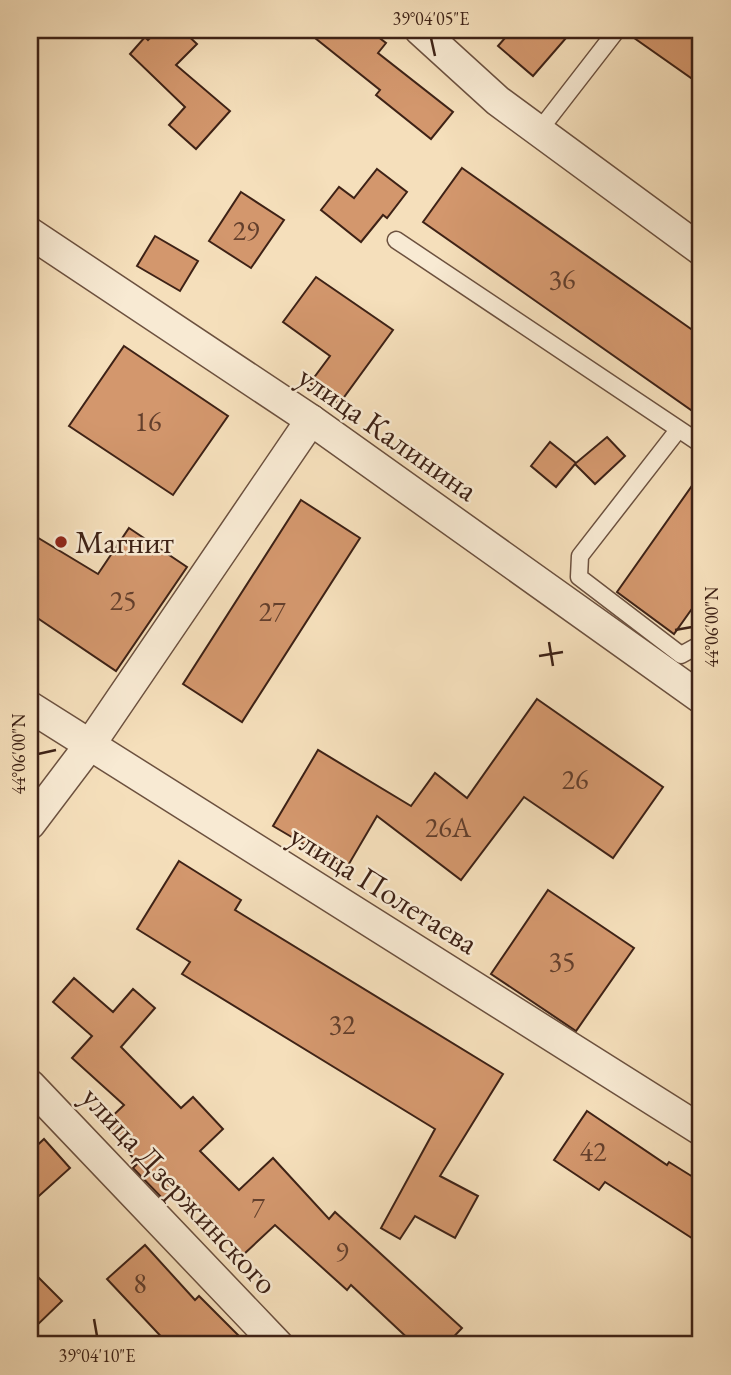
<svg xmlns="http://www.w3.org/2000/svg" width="731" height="1375" viewBox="0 0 731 1375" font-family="'EB Garamond',serif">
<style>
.building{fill:#d3976d;stroke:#3e2216;stroke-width:2}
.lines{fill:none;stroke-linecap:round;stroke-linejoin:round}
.lane-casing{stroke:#6c513f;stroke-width:19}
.street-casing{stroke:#6c513f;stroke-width:33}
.lane{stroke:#f8ead3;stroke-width:16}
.street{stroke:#f8ead3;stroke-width:30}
.ticks{fill:none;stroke:#3e2216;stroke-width:2.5}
.poi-dot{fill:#8f2418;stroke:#f8ead3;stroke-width:2.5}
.labels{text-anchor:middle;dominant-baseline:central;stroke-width:5;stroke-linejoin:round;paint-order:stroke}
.number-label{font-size:28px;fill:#633f2c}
.street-label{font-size:32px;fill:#3e2216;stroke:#f8ead3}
.poi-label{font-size:32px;fill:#3e2216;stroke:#f8ead3;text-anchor:start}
.neatline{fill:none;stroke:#3e2216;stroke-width:2.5}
.ticks-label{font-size:18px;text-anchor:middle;fill:#3e2216}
</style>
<rect width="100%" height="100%" fill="#f5dfbb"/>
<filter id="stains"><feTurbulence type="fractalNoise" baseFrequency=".00286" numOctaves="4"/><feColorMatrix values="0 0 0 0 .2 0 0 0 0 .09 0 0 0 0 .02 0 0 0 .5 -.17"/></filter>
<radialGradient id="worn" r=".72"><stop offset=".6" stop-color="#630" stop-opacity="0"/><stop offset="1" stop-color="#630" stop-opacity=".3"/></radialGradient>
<!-- building -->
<g class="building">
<path d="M158,30H182L197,44L176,65L230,111L196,149L169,125L185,107L130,54L145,37L148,40Z"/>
<path d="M305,30H369L386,43L378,53L453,112L431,139L376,95L380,90Z"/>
<path d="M512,30H573L533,76L498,46Z"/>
<path d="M627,30H701V85L627,33Z"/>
<path d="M462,168L701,336V417L423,222Z"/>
<path d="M377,169L407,192L387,218L383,215L361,242L321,210L339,187L354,198Z"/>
<path d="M241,192L284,220L251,268L209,241Z"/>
<path d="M155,236L198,261L180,291L137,266Z"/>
<path d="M316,277L393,330L339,404L310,383L330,356L283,322Z"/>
<path d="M124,346L228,416L173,495L69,426Z"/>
<path d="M607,437L625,456L595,484L575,464L556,487L531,466L550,442L576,463Z"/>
<path d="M701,473V596L674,634L617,592Z"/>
<path d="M301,500L360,538L242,722L183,684Z"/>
<path d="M129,528L187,567L116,671L30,613V533L98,574Z"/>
<path d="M537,699L663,787L613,858L524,797L461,880L377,816L346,869L273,826L318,750L411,806L435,773L467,798Z"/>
<path d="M179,861L241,900L235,910L503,1074L440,1176L478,1196L455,1238L415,1216L400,1239L381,1228L435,1129L182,974L190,962L137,929Z"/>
<path d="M548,890L634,948L576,1031L491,974Z"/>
<path d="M74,978L113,1012L133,989L155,1008L121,1047L181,1108L193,1097L223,1129L200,1151L239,1190L273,1158L329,1219L335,1212L462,1328L446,1345H415L351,1285L347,1290L275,1225L243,1255L178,1185L163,1199L133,1168L138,1163L103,1125L124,1105L72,1058L92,1036L53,1002Z"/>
<path d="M587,1111L667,1165L669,1162L701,1182V1244L605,1182L599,1190L554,1160Z"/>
<path d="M44,1139L70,1168L30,1204V1152Z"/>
<path d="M145,1245L195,1300L199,1296L248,1345H169L107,1279Z"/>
<path d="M30,1269L62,1301L30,1332Z"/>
</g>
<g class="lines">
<!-- lane casing -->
<g class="lane-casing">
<g id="lane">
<path d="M538,132L617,30"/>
<path d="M396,240L701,444"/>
<path d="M678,430L580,556L579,577L681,655L701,644"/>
</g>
</g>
<!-- street casing -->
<g class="street-casing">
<g id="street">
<path d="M420,30L498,101L701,250"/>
<path d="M30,233L311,420L701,698"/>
<path d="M30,707L701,1130"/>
<path d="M30,824L89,746L311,420"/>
<path d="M30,1085L278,1345"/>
</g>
</g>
<!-- lane -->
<use href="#lane" class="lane"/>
<!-- street -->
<use href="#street" class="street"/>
</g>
<!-- ticks -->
<path class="ticks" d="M431,38L435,56M675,630L692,627M549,642L553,666M539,656L563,652M38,754L56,750M94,1319L97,1336"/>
<!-- markers -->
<circle class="poi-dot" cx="61" cy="542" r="7"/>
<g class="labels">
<!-- number labels -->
<g class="number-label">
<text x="246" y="230">29</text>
<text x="562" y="279">36</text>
<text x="148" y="421">16</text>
<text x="123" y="600">25</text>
<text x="272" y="611">27</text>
<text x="575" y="779">26</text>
<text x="448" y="827">26А</text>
<text x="562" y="961">35</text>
<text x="342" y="1024">32</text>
<text x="593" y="1151">42</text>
<text x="258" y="1207">7</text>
<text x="342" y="1251">9</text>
<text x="140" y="1283">8</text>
</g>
<!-- street labels -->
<g class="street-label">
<text transform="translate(388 433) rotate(35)">улица Калинина</text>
<text transform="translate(384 889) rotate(32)">улица Полетаева</text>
<text transform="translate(180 1190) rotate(47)">улица Дзержинского</text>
</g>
<!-- poi labels -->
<g class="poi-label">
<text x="75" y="542">Магнит</text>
</g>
</g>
<!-- margin -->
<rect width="731" height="1375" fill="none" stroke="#f5dfbb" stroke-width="77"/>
<rect x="38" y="38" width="654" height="1298" class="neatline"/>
<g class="ticks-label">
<text x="431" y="25">39°04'05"E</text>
<text transform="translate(712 627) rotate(-90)" y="6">44°06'00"N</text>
<text transform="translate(19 754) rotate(-90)" y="6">44°06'00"N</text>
<text x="97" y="1362">39°04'10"E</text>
</g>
<rect width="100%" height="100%" filter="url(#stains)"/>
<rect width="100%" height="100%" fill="url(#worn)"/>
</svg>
